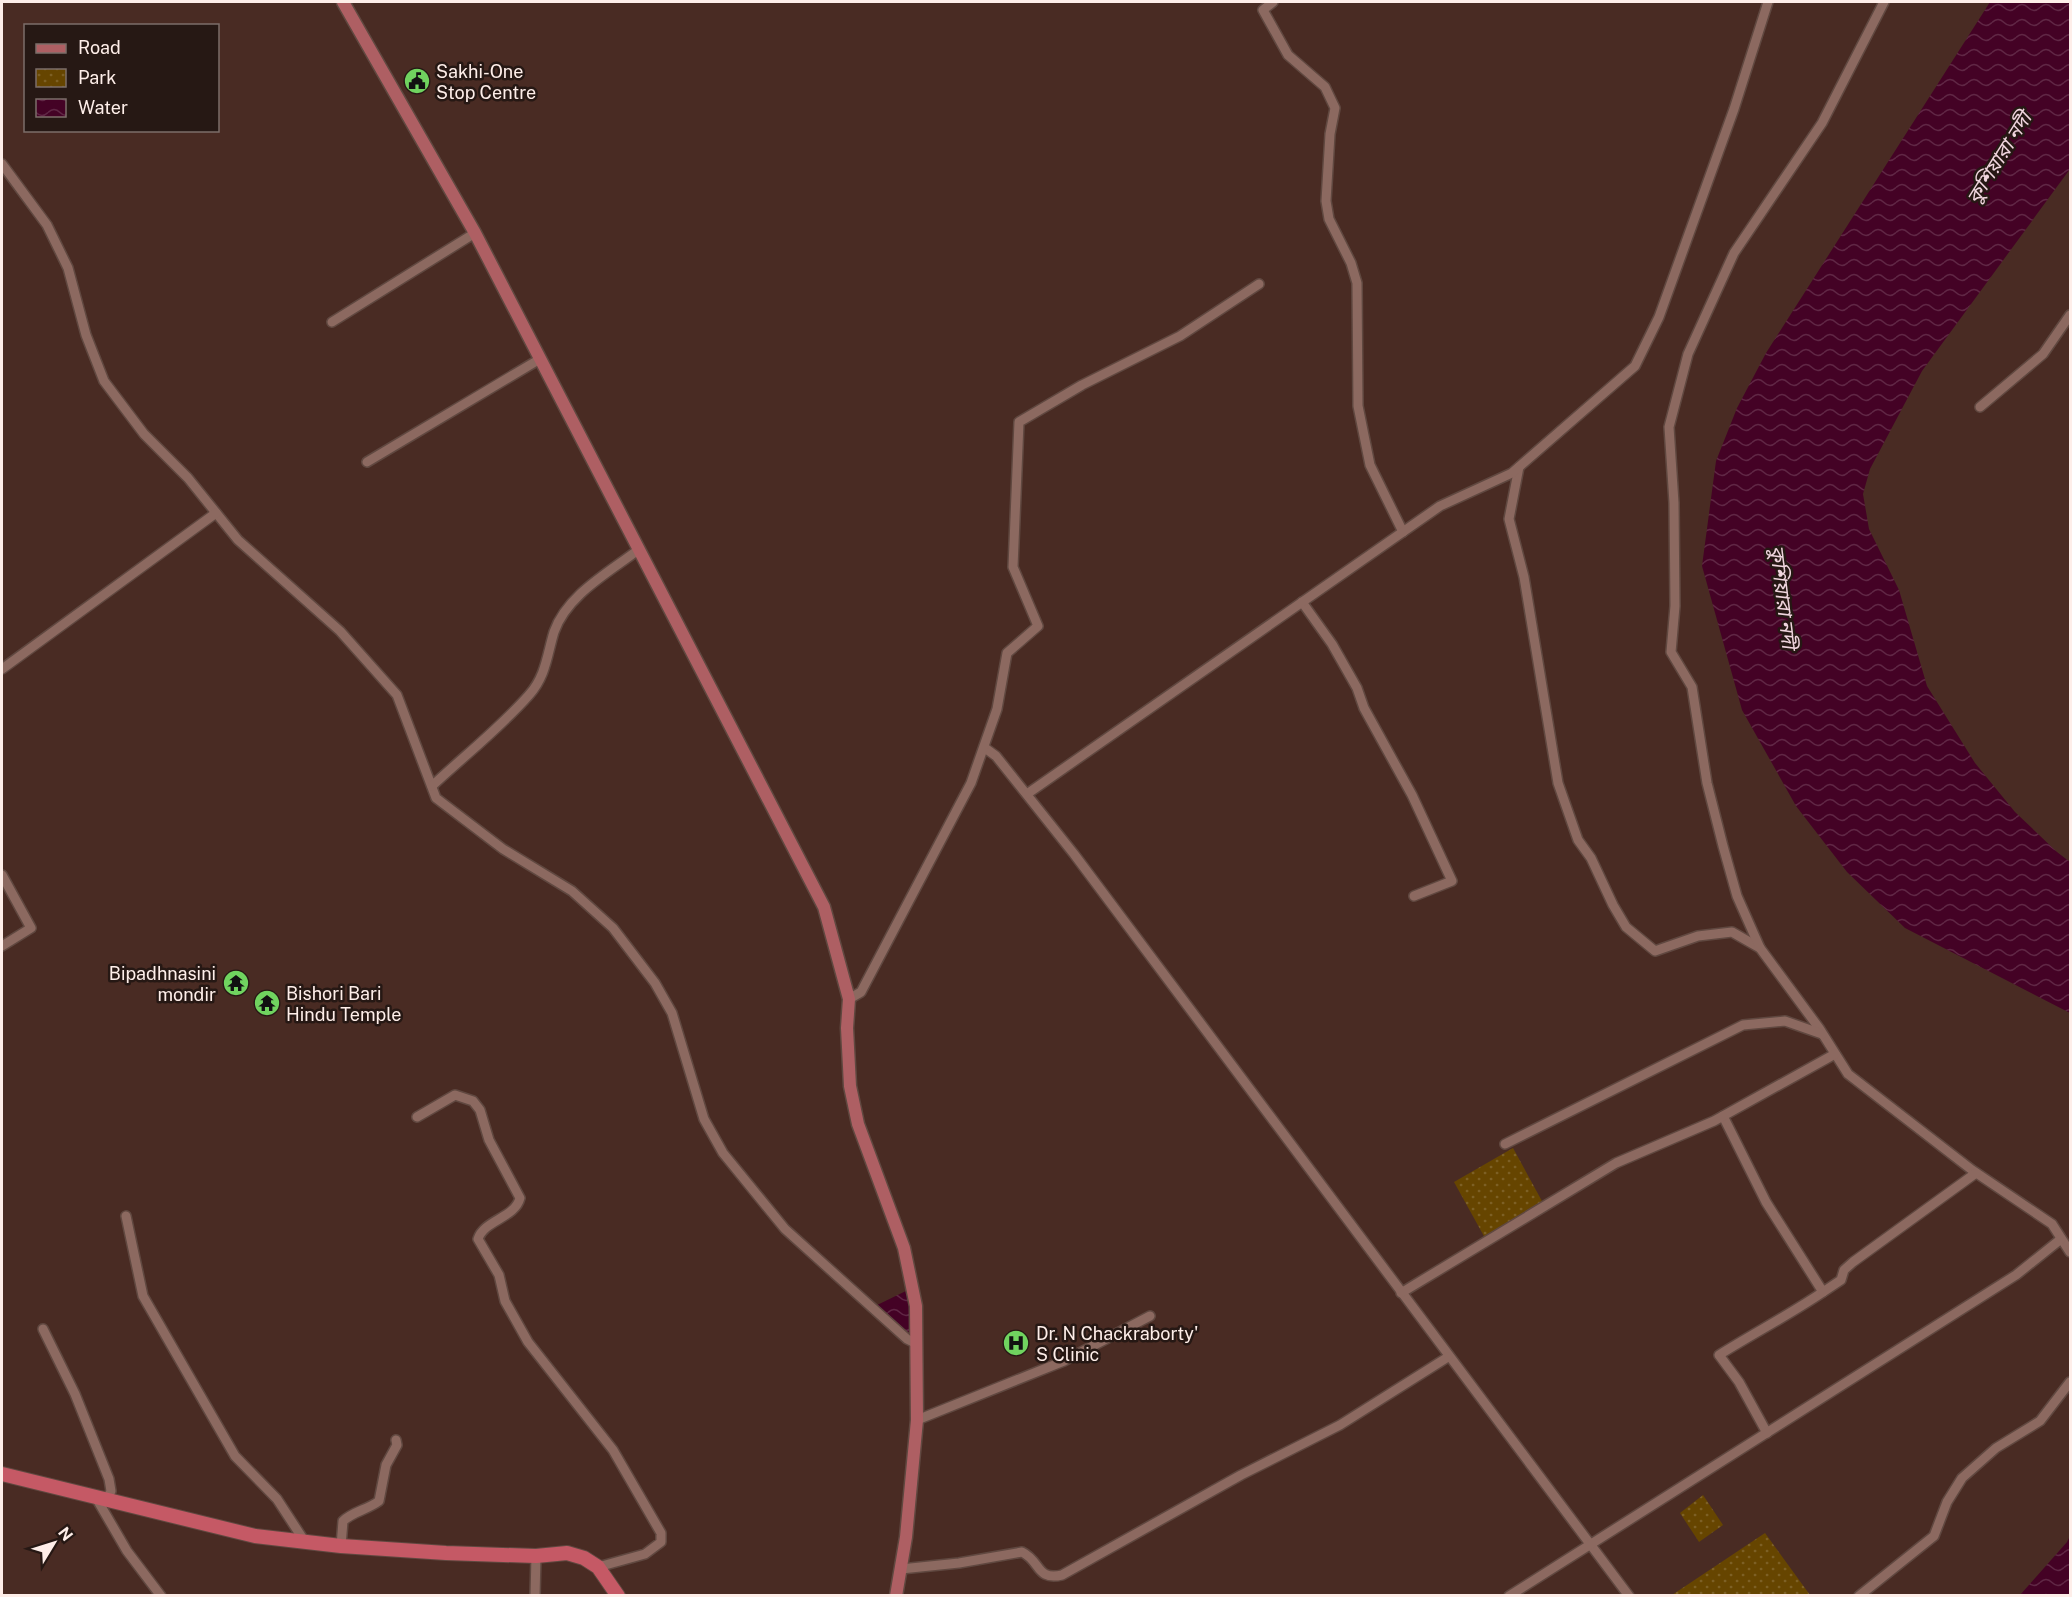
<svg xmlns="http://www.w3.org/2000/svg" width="2072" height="1597" viewBox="0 0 2072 1597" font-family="'Public Sans','Noto Sans Bengali',sans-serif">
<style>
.park{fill:url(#park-dots)}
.water{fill:url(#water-waves)}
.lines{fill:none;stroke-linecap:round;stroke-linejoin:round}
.minor-casing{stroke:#604840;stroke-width:12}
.major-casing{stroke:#604840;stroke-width:15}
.highway-casing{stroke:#604840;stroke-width:16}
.minor{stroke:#8c6960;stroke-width:9}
.major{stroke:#ae5f63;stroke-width:12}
.highway{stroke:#c55965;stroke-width:14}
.labels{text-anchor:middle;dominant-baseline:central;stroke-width:5;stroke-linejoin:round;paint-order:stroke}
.poi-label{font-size:18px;fill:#feeee9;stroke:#261814;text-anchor:start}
.water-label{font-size:20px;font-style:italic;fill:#f0d5de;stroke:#261814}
</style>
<defs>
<pattern id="park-dots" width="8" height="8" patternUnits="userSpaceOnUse" patternTransform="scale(1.5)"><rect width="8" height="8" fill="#664500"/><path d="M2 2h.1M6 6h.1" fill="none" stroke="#7d6025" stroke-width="1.8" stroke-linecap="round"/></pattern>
<pattern id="water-waves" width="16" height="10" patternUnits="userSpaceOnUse" patternTransform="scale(1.5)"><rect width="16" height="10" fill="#440225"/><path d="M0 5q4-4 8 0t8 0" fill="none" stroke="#602745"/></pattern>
</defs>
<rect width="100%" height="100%" fill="#492b23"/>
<!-- park -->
<g class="park">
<path d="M1513,1148L1543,1203L1485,1238L1454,1182Z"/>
<path d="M1703,1495L1723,1525L1699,1542L1680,1513Z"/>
<path d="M1765,1533L1810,1595H1672Z"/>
</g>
<!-- water -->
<g class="water">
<path d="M1990,2H2070V169L1922,371L1870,469L1863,494L1869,529L1899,590L1927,686L1975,763L2015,812L2057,852L2070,862V1013L1905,928L1847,872L1796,806L1742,710L1702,566L1716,461L1737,408L1766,353Z"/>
<path d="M910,1289L914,1338L909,1337L875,1306Z"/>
<path d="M2070,1536V1595H2020L2067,1542Z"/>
</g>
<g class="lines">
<!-- minor casing -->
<g class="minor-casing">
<g id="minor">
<path d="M1273,2L1263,10L1288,55L1325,87L1335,108L1330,134L1326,201L1329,219L1351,263L1357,283L1358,406L1370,465L1403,532"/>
<path d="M2,164L47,225L68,268L86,335L104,381L144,434L188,478L238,540L340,631L397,695L436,798L503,849L572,891L613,928L655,983L672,1013L704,1119L723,1153L785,1229L907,1339L917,1344"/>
<path d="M332,322L475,233"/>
<path d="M1980,407L2043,354L2070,315"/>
<path d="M367,462L540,359"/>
<path d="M1519,467L1509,519L1524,577L1558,783L1578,840L1591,858L1613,905L1626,927L1655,951L1698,936L1732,932L1760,948L1819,1028L1848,1074L1972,1170L2052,1224L2070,1252"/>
<path d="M1302,602L1332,644L1357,688L1364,708L1412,795L1452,881L1414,896"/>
<path d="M2,669L216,513"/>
<path d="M985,748L996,756L1074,854L1629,1596"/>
<path d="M432,786C464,756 500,728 529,695C546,676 547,655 554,632C567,595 608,573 638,550"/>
<path d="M1027,794L1440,506L1512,473L1635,366L1659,317L1734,109L1768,2"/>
<path d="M2,875L31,928L2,946"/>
<path d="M1760,948L1737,896L1723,846L1707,783L1692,687L1671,652L1675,606L1674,503L1669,427L1688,354L1734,253L1822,123L1884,2"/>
<path d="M849,999L861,992L971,783L997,709L1007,653L1038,626L1013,567L1019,422L1082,385L1180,336L1259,284"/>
<path d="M1723,1116L1766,1202L1823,1292C1789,1315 1754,1333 1719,1355L1739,1382L1767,1433"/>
<path d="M417,1117L455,1095L473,1101L480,1110L489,1140L520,1198C515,1218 484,1220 478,1239L499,1275L505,1301L528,1342L613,1450L661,1533V1542L645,1554L598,1567"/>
<path d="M1505,1144L1743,1025L1785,1021L1822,1034"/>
<path d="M126,1216L143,1296L235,1456L277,1499L305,1542"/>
<path d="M1823,1292L1841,1280L1844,1270L1853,1262L1976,1173"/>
<path d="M1401,1293L1616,1163L1714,1121L1835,1054"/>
<path d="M43,1329L75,1394L109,1479L111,1491L107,1499"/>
<path d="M917,1420L1064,1361L1150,1316"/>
<path d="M95,1496L127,1551L161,1596"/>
<path d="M341,1546L343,1521C354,1511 367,1510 379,1501L386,1465L397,1445L396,1440"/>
<path d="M901,1569L959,1563L1022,1552C1041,1561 1036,1581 1062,1575L1241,1475L1340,1425L1448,1357"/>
<path d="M535,1596L536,1556"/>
<path d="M1509,1596L2016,1275L2061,1239"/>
<path d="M1859,1596L1934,1536L1947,1502L1962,1478L1996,1448L2040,1421L2070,1382"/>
</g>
</g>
<!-- major casing -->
<g class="major-casing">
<path id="major" d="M343,2L475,233L824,907L849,999L847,1028L850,1086L858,1124L904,1248L916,1306L917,1420L906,1537L896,1596"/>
</g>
<!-- highway casing -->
<g class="highway-casing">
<path id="highway" d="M2,1474L255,1536L341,1546L446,1553L536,1556L567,1553L584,1558L598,1567L618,1596"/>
</g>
<!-- minor -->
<use href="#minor" class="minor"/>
<!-- major -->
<use href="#major" class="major"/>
<!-- highway -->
<use href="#highway" class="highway"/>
</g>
<!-- icons -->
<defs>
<g id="civic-disc" transform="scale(1.35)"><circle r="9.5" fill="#70d35f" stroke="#261814"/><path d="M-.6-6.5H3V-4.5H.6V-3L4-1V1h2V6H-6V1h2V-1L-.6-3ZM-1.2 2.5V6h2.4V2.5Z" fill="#111"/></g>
<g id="temple-disc" transform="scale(1.35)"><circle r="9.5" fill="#70d35f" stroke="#261814"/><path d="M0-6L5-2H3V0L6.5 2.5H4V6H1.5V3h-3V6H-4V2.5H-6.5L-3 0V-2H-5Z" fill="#111"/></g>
<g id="hospital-disc" transform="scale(1.35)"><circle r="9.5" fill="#70d35f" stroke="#261814"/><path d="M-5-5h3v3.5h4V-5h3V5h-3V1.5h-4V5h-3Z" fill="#111"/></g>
</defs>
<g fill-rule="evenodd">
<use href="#civic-disc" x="417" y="81"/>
<use href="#temple-disc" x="236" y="983"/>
<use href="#temple-disc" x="267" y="1003"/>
<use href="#hospital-disc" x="1016" y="1343"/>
</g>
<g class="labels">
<!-- poi labels -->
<g class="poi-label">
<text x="436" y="71">Sakhi-One<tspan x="436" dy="21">Stop Centre</tspan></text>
<text x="216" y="973" text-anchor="end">Bipadhnasini<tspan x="216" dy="21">mondir</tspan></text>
<text x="286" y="993">Bishori Bari<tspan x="286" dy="21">Hindu Temple</tspan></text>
<text x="1036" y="1333">Dr. N Chackraborty'<tspan x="1036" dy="21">S Clinic</tspan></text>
</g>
<!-- water labels -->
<g class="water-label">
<text transform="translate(1999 158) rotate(-58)">কুশিয়ারা নদী</text>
<text transform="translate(1783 597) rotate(83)">কুশিয়ারা নদী</text>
</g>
</g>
<!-- border -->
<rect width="2072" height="1597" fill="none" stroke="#feeee9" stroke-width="6"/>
<!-- legend -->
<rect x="24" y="24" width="195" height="108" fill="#261814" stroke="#7c6e69" stroke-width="1.5"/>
<rect x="36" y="44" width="30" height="9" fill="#ae5f63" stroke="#7c6e69" stroke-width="1.5"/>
<text x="78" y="54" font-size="18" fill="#feeee9">Road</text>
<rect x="36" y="69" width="30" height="18" fill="url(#park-dots)" stroke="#7c6e69" stroke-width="1.5"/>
<text x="78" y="84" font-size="18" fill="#feeee9">Park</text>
<rect x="36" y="99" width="30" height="18" fill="url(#water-waves)" stroke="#7c6e69" stroke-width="1.5"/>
<text x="78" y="114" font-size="18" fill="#feeee9">Water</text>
<!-- north arrow -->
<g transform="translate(54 1543) rotate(52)" stroke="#261814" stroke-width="4.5" paint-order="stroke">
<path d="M0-4.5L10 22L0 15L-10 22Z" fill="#feeee9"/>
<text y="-9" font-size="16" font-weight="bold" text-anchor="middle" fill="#feeee9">N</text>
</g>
</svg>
